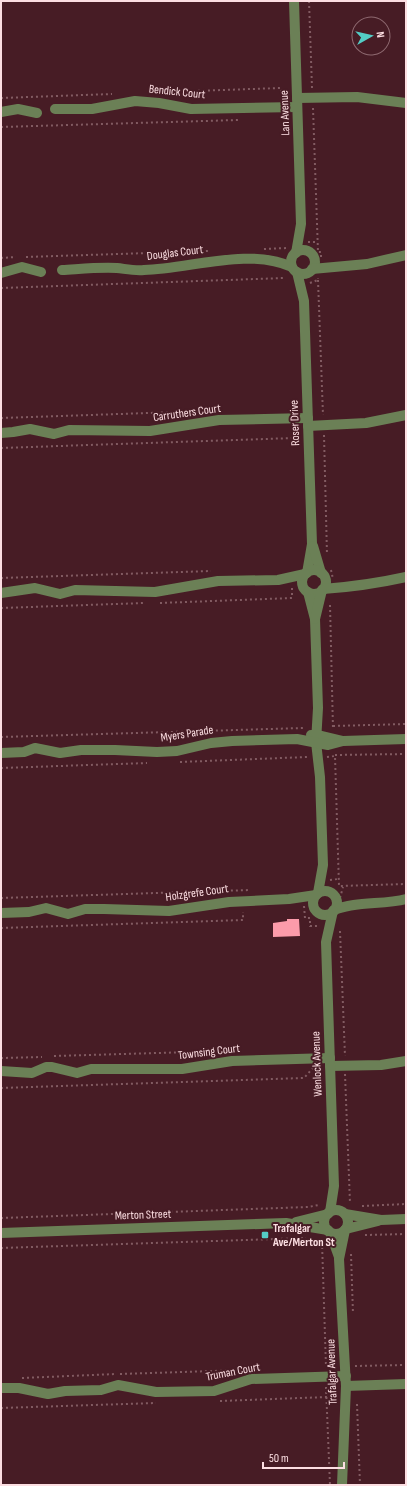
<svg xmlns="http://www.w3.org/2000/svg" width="407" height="1486" viewBox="0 0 407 1486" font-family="'Sofia Sans Condensed',sans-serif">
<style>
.building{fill:#fc9baa}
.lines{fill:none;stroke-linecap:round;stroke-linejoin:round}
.path{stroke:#825b62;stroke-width:2;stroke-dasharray:2 3;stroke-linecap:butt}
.minor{stroke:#6b8056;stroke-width:10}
.poi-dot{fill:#54cdc6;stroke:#471c25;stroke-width:1.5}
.labels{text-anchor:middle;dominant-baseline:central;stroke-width:4;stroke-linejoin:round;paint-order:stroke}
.street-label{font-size:12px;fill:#fcdee2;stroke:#471c25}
.poi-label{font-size:12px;font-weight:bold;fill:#fcdee2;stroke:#471c25;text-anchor:start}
</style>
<rect width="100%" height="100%" fill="#471c25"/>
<!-- building -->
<path class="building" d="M287,919H299L300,936L273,937V923L287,921Z"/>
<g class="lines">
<!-- path -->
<g class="path">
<path d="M309,1L312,88"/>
<path d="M163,92L281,88L282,97"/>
<path d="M1,98L112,94"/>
<path d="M313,108L318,252H321V258"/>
<path d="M1,127L238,120"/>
<path d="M308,242H317"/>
<path d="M264,249L287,248"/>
<path d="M26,257L209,251"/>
<path d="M1,258L16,257"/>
<path d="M318,280L323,415"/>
<path d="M310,283L318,280V278"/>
<path d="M1,288L284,278"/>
<path d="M1,418L208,411"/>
<path d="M324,435L327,555"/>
<path d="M1,448L294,438L293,428"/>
<path d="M331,570L333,579"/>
<path d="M1,578L211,571"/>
<path d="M160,603L292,598V586"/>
<path d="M330,605L333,729"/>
<path d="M1,608L144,603"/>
<path d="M333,726L406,724"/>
<path d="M1,737L303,728"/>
<path d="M335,755L406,754"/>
<path d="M327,757L335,756L339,886L406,884"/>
<path d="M180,762L307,757"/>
<path d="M1,768L147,763"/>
<path d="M330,880L338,879"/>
<path d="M1,898L250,890"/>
<path d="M340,898L343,887"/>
<path d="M304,906L305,918H310V926H320"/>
<path d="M1,928L243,920V912"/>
<path d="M340,931L345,1056"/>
<path d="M54,1056L226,1051"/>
<path d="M1,1058L42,1057"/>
<path d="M345,1074L350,1203"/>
<path d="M1,1088L304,1078L313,1068"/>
<path d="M362,1206L406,1204"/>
<path d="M1,1218L308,1207L319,1205"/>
<path d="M365,1235L406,1234"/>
<path d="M322,1242L326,1367"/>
<path d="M1,1248L306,1238"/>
<path d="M351,1254L353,1314"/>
<path d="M355,1366L406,1365"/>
<path d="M120,1374L244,1370"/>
<path d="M22,1378L116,1374"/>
<path d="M326,1387L330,1485"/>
<path d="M220,1401L327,1397"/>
<path d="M357,1404L360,1485"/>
<path d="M1,1408L156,1403"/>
</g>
<!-- minor -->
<g class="minor">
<path d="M294,1L301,224L296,253"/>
<path d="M297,98L357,97L406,103"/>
<path d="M55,109H92L135,101L159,103L191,109L297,107"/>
<path d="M1,112L18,109L37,113"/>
<circle cx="303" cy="262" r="12"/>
<path d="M312,269L367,264L406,255"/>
<path d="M62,270C80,269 99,267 117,268C126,269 135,271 144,270C190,269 248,247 292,267"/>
<path d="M297,272L304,301L312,544L307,573"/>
<path d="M1,273L22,267L41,272"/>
<path d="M308,426L366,423L406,415"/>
<path d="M1,433L13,432L30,429L54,434L69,430L150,431L219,420L308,418"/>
<path d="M313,546L321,573"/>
<circle cx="314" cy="582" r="12"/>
<path d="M323,589C351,587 379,583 406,577"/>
<path d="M308,592L315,619L318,708L316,742L320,777L323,865L318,893"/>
<path d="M1,593L35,588L60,594L75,590L155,592L218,581L278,580L305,574"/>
<path d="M315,619L322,590"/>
<path d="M311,735H318L343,741L406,739"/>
<path d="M1,753L24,752L35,748L60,753L81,750H115L157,752L177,751L211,743L232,741L297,739L328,745L343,741"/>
<circle cx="325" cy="903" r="12"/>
<path d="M334,910C356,901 383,905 406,899"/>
<path d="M1,913L29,912L46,908L68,914L85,909H104L169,911L229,902L289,899L316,895"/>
<path d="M330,1066L381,1065L406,1061"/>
<path d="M1,1071L32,1073L46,1067H52L77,1073L91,1069H182L232,1061L330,1058"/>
<circle cx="336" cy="1222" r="12"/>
<path d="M330,1212L334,1186L326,942L333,911"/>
<path d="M345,1214L381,1220L406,1219"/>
<path d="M296,1222L328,1214"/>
<path d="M346,1229L378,1221"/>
<path d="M330,1232L339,1257"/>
<path d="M1,1233L286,1223L328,1230"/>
<path d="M346,1386L406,1384"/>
<path d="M1,1388H19L48,1394L65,1391L101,1390L118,1385L156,1392L214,1391L251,1379L346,1376"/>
<path d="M342,1485L346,1386L339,1259L345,1230"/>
</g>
</g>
<!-- markers -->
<rect class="poi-dot" x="261" y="1231" width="8" height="8" rx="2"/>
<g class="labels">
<!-- street labels -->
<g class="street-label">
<text transform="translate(177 92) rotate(6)">Bendick Court</text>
<text transform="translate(285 113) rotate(-92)">Lan Avenue</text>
<text transform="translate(175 253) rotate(-7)">Douglas Court</text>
<text transform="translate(187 413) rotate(-8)">Carruthers Court</text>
<text transform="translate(295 423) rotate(-92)">Roser Drive</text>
<text transform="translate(187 734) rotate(-9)">Myers Parade</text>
<text transform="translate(197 893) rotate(-8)">Holzgrefe Court</text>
<text transform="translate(209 1052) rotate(-7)">Townsing Court</text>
<text transform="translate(317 1064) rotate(-92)">Wenlock Avenue</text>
<text transform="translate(143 1215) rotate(-2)">Merton Street</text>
<text transform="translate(233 1372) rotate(-11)">Truman Court</text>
<text transform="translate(332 1372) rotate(-92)">Trafalgar Avenue</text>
</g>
<!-- poi labels -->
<g class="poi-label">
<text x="273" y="1228">Trafalgar<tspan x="273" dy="14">Ave/Merton St</tspan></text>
</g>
</g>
<!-- border -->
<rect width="407" height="1486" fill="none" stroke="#fcdee2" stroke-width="4"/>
<!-- north arrow -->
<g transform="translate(371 36) rotate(82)"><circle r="19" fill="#471c25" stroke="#8f6a71"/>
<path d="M0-3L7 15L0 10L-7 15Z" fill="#54cdc6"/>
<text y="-6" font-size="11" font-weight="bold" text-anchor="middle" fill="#fcdee2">N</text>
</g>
<!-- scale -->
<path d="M263 1462v6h81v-6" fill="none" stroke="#fcdee2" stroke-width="2"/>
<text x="269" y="1462" font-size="12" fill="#fcdee2" stroke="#471c25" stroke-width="3" paint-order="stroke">50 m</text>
</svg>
